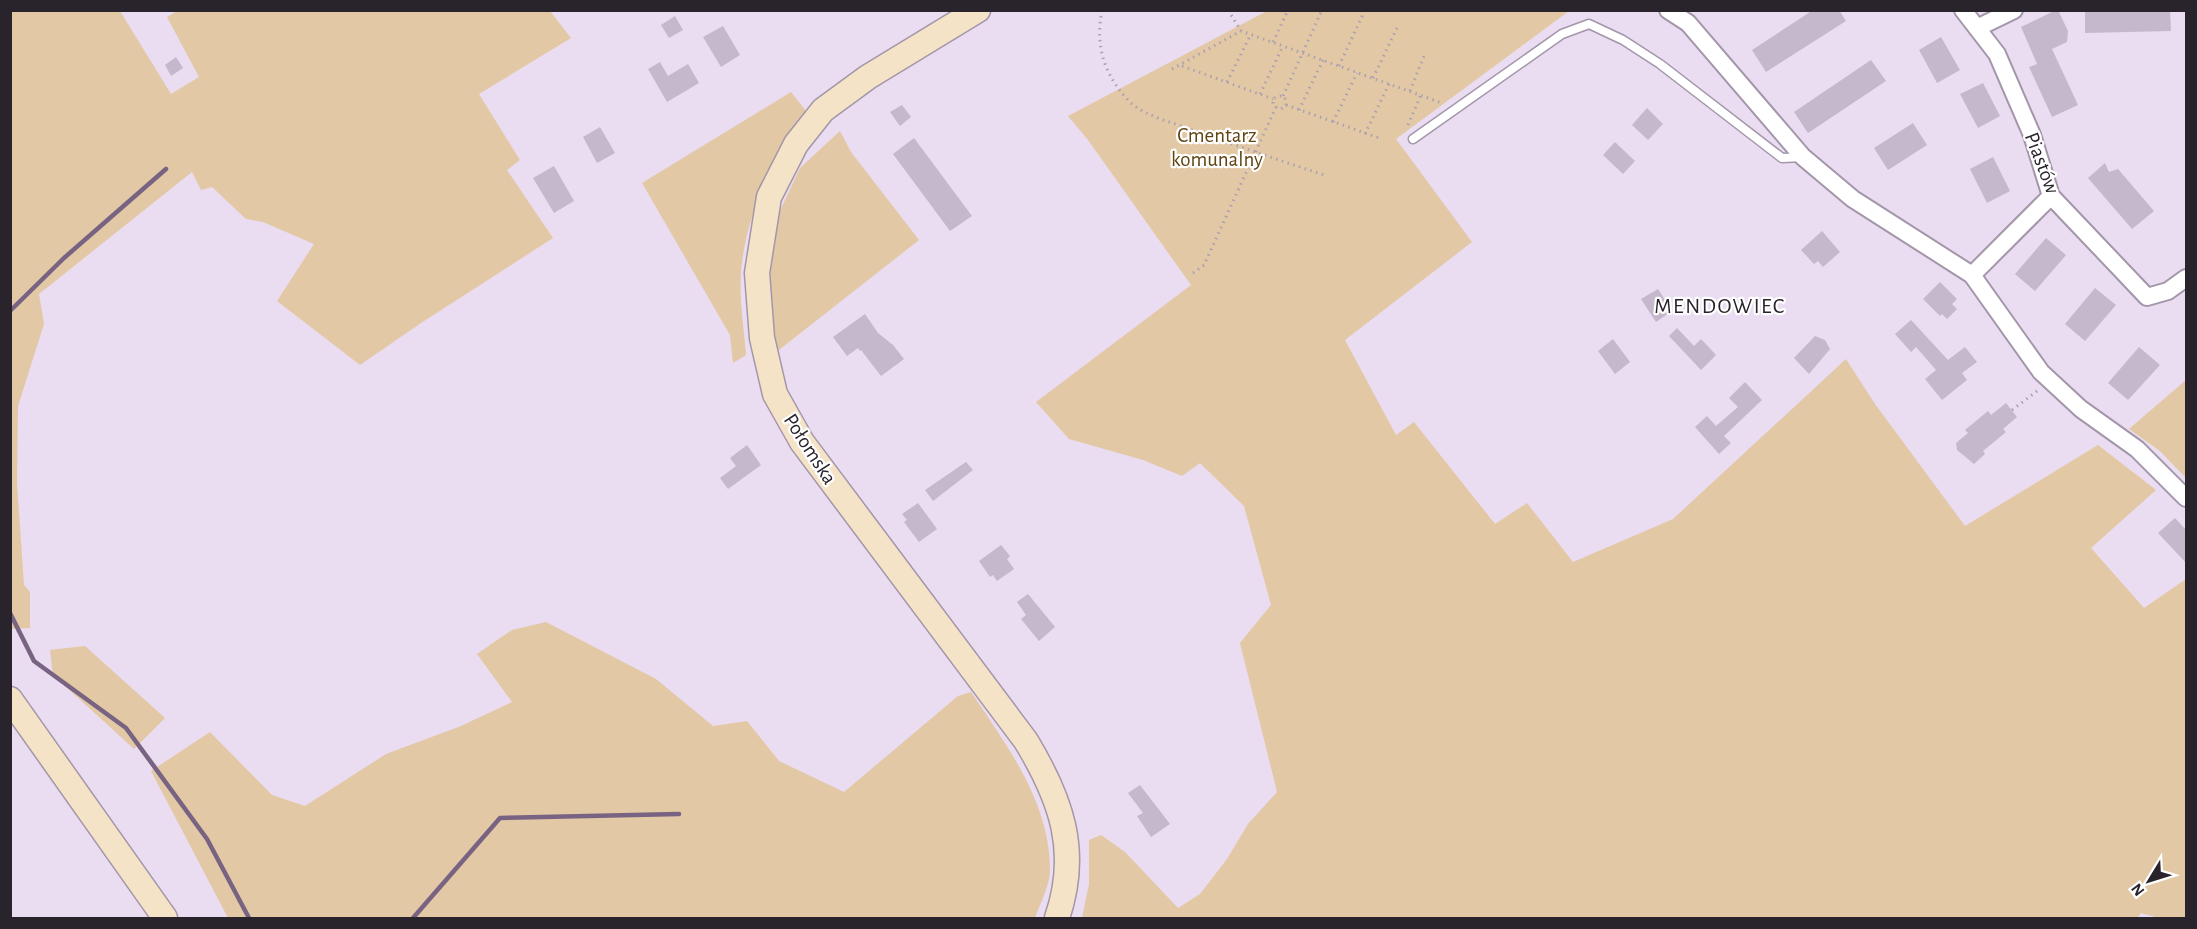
<svg xmlns="http://www.w3.org/2000/svg" width="2197" height="929" viewBox="0 0 2197 929" font-family="'Alegreya Sans',sans-serif">
<style>
.green{fill:#e2c8a4}
.lines{fill:none;stroke-linecap:round;stroke-linejoin:round}
.stream{stroke:#786382;stroke-width:4.5}
.building{fill:#c5b8cc}
.lane-casing{stroke:#a396a9;stroke-width:11}
.street-casing{stroke:#a396a9;stroke-width:20}
.secondary-casing{stroke:#a396a9;stroke-width:27}
.path{stroke:#aca1b2;stroke-width:3;stroke-dasharray:1.5 4.5;stroke-linecap:butt}
.lane{stroke:#fff;stroke-width:8}
.street{stroke:#fff;stroke-width:16}
.secondary{stroke:#f4e3c6;stroke-width:24}
.labels{text-anchor:middle;dominant-baseline:central;stroke-width:4.5;stroke-linejoin:round;paint-order:stroke}
.park-label{font-size:21px;fill:#614412;stroke:#fff}
.street-label{font-size:21px;fill:#29232b;stroke:#fff}
.neighbourhood-label{font-size:22px;letter-spacing:1.5px;fill:#29232b;stroke:#fff}
</style>
<rect width="100%" height="100%" fill="#eadcf1"/>
<!-- green -->
<g class="green">
<path d="M10,11H120L171,94L199,77L167,17L177,11H550L571,38L479,94L520,160L507,170L553,238L421,323L360,365L277,301L314,244L263,222L246,219L212,187L201,190L192,172L39,294L44,324L18,406L17,483L24,585L30,592V628L10,629Z"/>
<path d="M1267,11H1569L1396,139L1472,242L1345,340L1396,435L1414,422L1495,524L1527,503L1573,562L1673,519L1846,359L1875,404L1965,526L2098,445L2156,490L2091,548L2144,608L2186,579V918H2159L2141,913L2137,918H1082L1089,884V840L1101,835L1125,852L1178,908L1200,894L1227,859L1248,824L1277,792L1240,643L1271,605L1244,506L1200,463L1182,476L1143,460L1069,439L1036,402L1191,285L1088,140L1068,116Z"/>
<path d="M791,92L806,111C774,162 746,211 741,272C739,299 744,328 746,355L733,363L730,335L642,183Z"/>
<path d="M840,131L851,152L919,240L775,353L769,308L771,230L800,168Z"/>
<path d="M2186,380V478L2160,451L2129,429Z"/>
<path d="M546,622L656,679L713,726L747,721L779,761L844,792L958,696L971,692C1007,746 1050,802 1050,870C1050,885 1040,904 1035,918H228L151,771L210,732L272,795L305,806L386,754L461,726L512,702L477,654L512,630Z"/>
<path d="M85,646L165,718L134,749L53,675L50,650Z"/>
</g>
<g class="lines">
<!-- stream -->
<g class="stream">
<path d="M10,311L64,258L166,169"/>
<path d="M10,613L34,661L126,728L207,839L249,918"/>
<path d="M413,918L500,818L679,814"/>
</g>
</g>
<!-- building -->
<g class="building">
<path d="M1813,10H1839L1846,21L1766,72L1752,50Z"/>
<path d="M2056,10H2058L2068,31L2067,42L2052,49L2078,105L2052,117L2029,67L2037,64L2021,27Z"/>
<path d="M2085,10H2170L2171,31L2085,33Z"/>
<path d="M675,16L683,30L669,38L661,25Z"/>
<path d="M723,26L740,55L721,67L703,37Z"/>
<path d="M1941,37L1960,70L1937,83L1919,50Z"/>
<path d="M176,57L183,68L171,76L165,65Z"/>
<path d="M1871,60L1886,81L1808,133L1794,112Z"/>
<path d="M660,62L668,76L688,64L699,83L667,102L648,69Z"/>
<path d="M1983,83L2000,116L1978,128L1960,94Z"/>
<path d="M902,105L911,117L900,126L890,112Z"/>
<path d="M1647,108L1663,124L1648,140L1632,125Z"/>
<path d="M1913,123L1927,145L1888,170L1874,148Z"/>
<path d="M600,127L615,153L597,163L583,137Z"/>
<path d="M914,138L972,216L950,231L893,154Z"/>
<path d="M1615,142L1635,161L1623,174L1603,155Z"/>
<path d="M1993,157L2010,191L1987,203L1970,169Z"/>
<path d="M2105,163L2109,172L2118,169L2154,211L2132,229L2088,178Z"/>
<path d="M554,166L574,201L554,213L533,178Z"/>
<path d="M1822,231L1840,252L1823,267L1818,261L1814,264L1801,250Z"/>
<path d="M2046,238L2066,255L2035,291L2015,274Z"/>
<path d="M1940,282L1957,299L1952,304L1957,309L1947,319L1942,314L1940,316L1923,299Z"/>
<path d="M2095,288L2116,305L2085,341L2065,324Z"/>
<path d="M1658,289L1672,311L1656,322L1641,299Z"/>
<path d="M865,314L878,333L893,345L904,359L881,376L861,350L860,351L858,348L847,356L833,337Z"/>
<path d="M1911,320L1948,360L1965,347L1977,362L1962,373L1967,380L1942,400L1925,379L1936,370L1916,347L1911,352L1895,334Z"/>
<path d="M1677,328L1694,346L1701,339L1716,355L1701,370L1669,336Z"/>
<path d="M1815,336L1825,340L1830,349L1809,374L1794,358Z"/>
<path d="M1613,339L1630,362L1615,374L1598,351Z"/>
<path d="M2139,347L2160,365L2128,400L2108,383Z"/>
<path d="M1745,382L1762,400L1724,436L1731,443L1719,454L1695,427L1707,416L1716,426L1738,407L1729,398Z"/>
<path d="M2006,403L2017,417L2003,429L2006,432L1983,451L1985,454L1974,464L1957,450L1956,443L1968,433L1965,430L1988,411L1991,415Z"/>
<path d="M747,445L761,465L728,489L720,478L736,466L730,458Z"/>
<path d="M966,462L973,470L933,501L925,490Z"/>
<path d="M918,503L937,529L919,542L904,522L907,520L902,514Z"/>
<path d="M2175,518L2187,531V564L2158,533Z"/>
<path d="M1001,545L1010,556L1007,559L1014,569L997,581L993,575L990,577L979,561Z"/>
<path d="M1028,594L1055,627L1039,641L1021,619L1026,615L1017,602Z"/>
<path d="M1140,785L1170,824L1151,837L1137,816L1143,813L1128,793Z"/>
</g>
<g class="lines">
<!-- lane casing -->
<g class="lane-casing">
<path id="lane" d="M1413,139L1562,34L1589,24L1623,40L1660,64L1782,158L1803,157"/>
</g>
<!-- street casing -->
<g class="street-casing">
<g id="street">
<path d="M1668,10L1688,23L1803,157L1853,199L1972,275L2041,372L2081,409L2137,449L2186,498"/>
<path d="M1963,10L1997,54L2032,135L2051,196L2147,297L2168,291L2186,278"/>
<path d="M1977,28L2014,10"/>
<path d="M1972,275L2051,196"/>
</g>
</g>
<!-- secondary casing -->
<g class="secondary-casing">
<g id="secondary">
<path d="M978,10L868,77L823,110L796,144L769,197L757,273L762,338L775,394L802,442L1026,741C1061,799 1080,851 1057,918"/>
<path d="M10,699L165,918"/>
</g>
</g>
<!-- path -->
<g class="path">
<path d="M1102,10C1095,47 1104,75 1130,102C1146,117 1172,122 1192,130C1237,146 1282,161 1327,176"/>
<path d="M1228,10L1241,31"/>
<path d="M1273,42L1288,10"/>
<path d="M1182,66L1273,99"/>
<path d="M1339,66L1365,10"/>
<path d="M1172,69L1241,31L1442,103"/>
<path d="M1373,78L1397,28"/>
<path d="M1227,82L1251,34"/>
<path d="M1410,91L1424,56"/>
<path d="M1260,94L1283,46"/>
<path d="M1283,96L1322,10"/>
<path d="M1286,105L1382,139"/>
<path d="M1299,110L1323,60"/>
<path d="M1333,122L1357,73"/>
<path d="M1408,125L1421,95"/>
<path d="M1365,134L1389,84"/>
<path d="M1193,273L1204,265L1276,107L1273,104V99L1278,96H1283L1286,100V105L1281,109L1276,107"/>
<path d="M2012,410L2037,391"/>
</g>
<!-- lane -->
<use href="#lane" class="lane"/>
<!-- street -->
<use href="#street" class="street"/>
<!-- secondary -->
<use href="#secondary" class="secondary"/>
</g>
<g class="labels">
<!-- park labels -->
<g class="park-label">
<text x="1217" y="135">Cmentarz<tspan x="1217" dy="24">komunalny</tspan></text>
</g>
<!-- street labels -->
<g class="street-label">
<text transform="translate(2042 163) rotate(69)">Piastów</text>
<text transform="translate(810 449) rotate(57)">Połomska</text>
</g>
<!-- neighbourhood labels -->
<g class="neighbourhood-label">
<text x="1720" y="306">MENDOWIEC</text>
</g>
</g>
<!-- border -->
<rect width="2197" height="929" fill="none" stroke="#29232b" stroke-width="24"/>
<!-- north arrow -->
<g transform="translate(2149 881) rotate(232)" stroke="#ffffff" stroke-width="4.5" paint-order="stroke">
<path d="M0-4.5L10 22L0 15L-10 22Z" fill="#29232b"/>
<text y="-9" font-size="16" font-weight="bold" text-anchor="middle" fill="#29232b">N</text>
</g>
</svg>
